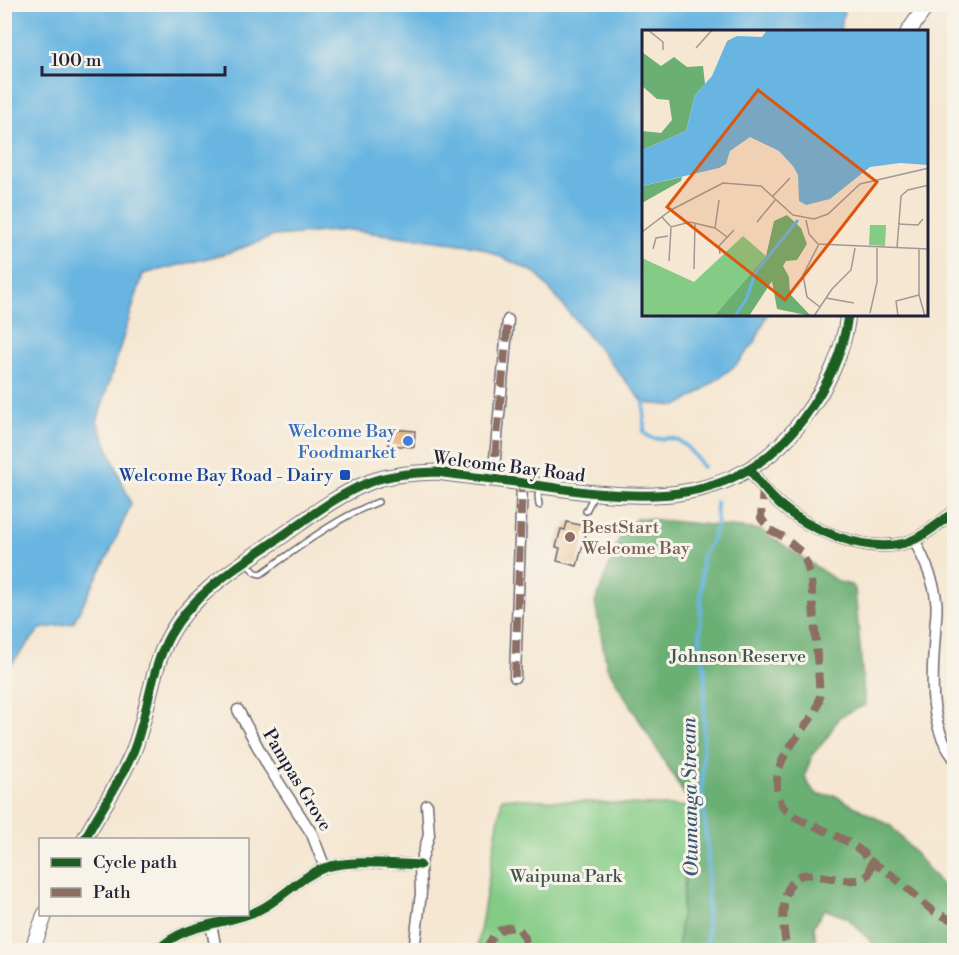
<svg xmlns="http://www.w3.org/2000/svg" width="959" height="955" viewBox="0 0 959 955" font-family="'Libre Bodoni',serif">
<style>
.green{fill:#84cb86;stroke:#537660;stroke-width:1.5}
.forest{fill:#6baf73;stroke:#466857;stroke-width:1.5}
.water{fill:#68b5e1;stroke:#456c8e;stroke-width:1.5}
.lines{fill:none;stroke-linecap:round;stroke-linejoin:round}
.stream{stroke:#68b5e1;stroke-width:4}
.building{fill:#e3aa69}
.service-casing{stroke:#6c6770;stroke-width:8}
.minor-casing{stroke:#6c6770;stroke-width:13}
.tertiary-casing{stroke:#6c6770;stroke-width:14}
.secondary-casing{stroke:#6c6770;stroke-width:17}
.service{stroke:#fff;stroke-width:5}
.minor{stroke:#fff;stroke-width:10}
.tertiary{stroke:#fff;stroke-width:12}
.secondary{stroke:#fff;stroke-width:15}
.quiet{stroke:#8d6e63;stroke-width:8;stroke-dasharray:15 8;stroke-linecap:butt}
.cycleway-casing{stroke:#f7f3e8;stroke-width:13}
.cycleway{stroke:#1b5e20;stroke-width:9}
.shop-dot{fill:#3f7fe0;stroke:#f7f3e8;stroke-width:2}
.transit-dot{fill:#1a4fb4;stroke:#f7f3e8;stroke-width:2}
.education-dot{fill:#8d6e63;stroke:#f7f3e8;stroke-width:2}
.labels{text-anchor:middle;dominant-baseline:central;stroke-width:6;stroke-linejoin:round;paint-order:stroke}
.shop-label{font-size:18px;fill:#366cbe;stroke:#f7f3e8;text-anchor:end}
.street-label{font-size:18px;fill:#22223b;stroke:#f7f3e8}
.transit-label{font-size:18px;fill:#164399;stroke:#f7f3e8;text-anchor:end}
.education-label{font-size:18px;fill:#785e54;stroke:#f7f3e8;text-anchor:start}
.park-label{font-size:18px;fill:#3f5552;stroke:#f7f3e8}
.water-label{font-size:20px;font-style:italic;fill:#3a5575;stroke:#f7f3e8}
.inset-river{fill:none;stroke:#68b5e1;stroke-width:3}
.inset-road{fill:none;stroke:#a19896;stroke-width:1.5}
.view{fill:#de560e;fill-opacity:0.15;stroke:#de560e;stroke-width:3}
.inset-edge{fill:none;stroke:#22223b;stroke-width:3}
</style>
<rect width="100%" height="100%" fill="#f7f3e8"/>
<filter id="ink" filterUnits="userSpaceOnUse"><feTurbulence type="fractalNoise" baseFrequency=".0167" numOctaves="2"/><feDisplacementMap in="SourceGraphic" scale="12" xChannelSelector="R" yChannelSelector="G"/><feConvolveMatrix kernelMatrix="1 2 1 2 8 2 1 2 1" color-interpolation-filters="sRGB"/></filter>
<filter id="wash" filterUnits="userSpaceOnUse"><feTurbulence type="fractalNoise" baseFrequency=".008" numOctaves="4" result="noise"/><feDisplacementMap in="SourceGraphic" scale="24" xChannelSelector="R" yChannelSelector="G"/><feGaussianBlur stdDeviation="1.35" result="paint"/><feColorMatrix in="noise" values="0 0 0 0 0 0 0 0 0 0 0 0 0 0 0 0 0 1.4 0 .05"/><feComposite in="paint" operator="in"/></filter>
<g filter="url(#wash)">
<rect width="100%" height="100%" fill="#f5e7d2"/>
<!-- green -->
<path class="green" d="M502,798L692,807L678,950H477Z"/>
<!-- forest -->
<path class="forest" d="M638,518L761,530L839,582L851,585L855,589L865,705L839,717L827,738L812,755L805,776L809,785L818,795H834L891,826L954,898V950H879L848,918L824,909L814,926L817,950H678L692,807L607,667L595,603L623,529Z"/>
<!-- water -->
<path class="water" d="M5,4H845V5L840,31L644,32V315H767L755,342L736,365L693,397L677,406L644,403L536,273L477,246L349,230L274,236L228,253L143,274L97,421L131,504L109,554L73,623L40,629L5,672Z"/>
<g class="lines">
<!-- stream -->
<g class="stream">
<path d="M644,403V432C652,442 659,438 670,438C685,440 695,456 703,467"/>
<path d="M710,950L707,941L708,860L702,788L705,671L700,640L702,556L711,542L717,524L716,502"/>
</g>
</g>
<g id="blocks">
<!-- building -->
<g class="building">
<path d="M389,429L415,431L414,447L388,445Z"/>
<path d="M567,522L588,527L577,566L557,561L560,548L556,547L561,529L565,530Z"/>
</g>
</g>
</g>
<g filter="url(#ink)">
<use href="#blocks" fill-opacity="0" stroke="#6c6770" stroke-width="1.5"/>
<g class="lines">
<!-- service casing -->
<g class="service-casing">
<g id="service">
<path d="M539,505L538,496L540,489"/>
<path d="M586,511L594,495"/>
<path d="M246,563L256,573L261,574C298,548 335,518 378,502"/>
</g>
</g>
<!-- minor casing -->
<g class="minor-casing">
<g id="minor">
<path d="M493,479L508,320"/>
<path d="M914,539C923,558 934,579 936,600C938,610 935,622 935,633C932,675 927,723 954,758"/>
<path d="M515,677L522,483"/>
<path d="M238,710L268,766L312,834L325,868"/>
<path d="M211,924L216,950"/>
<path d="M158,950C184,922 226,926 259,910C282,899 299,877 324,868C350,859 392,864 420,865"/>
<path d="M417,950L415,942L421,893L420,865L429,835L427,805"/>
</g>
</g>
<!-- tertiary casing -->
<g class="tertiary-casing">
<path id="tertiary" d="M750,469C758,482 768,494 779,504C809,530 868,555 908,542C924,537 940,522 954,512"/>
</g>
<!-- secondary casing -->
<g class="secondary-casing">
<g id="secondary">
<path d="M908,32L928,4"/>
<path d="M84,840C100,810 120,783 133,752C148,715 150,671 170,635C194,591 245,562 285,534C312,515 339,494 370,482C391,474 414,473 437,472C465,476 494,479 523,483C627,499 732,516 803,419C827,386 843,355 848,315"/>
<path d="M32,950L45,914"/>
</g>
</g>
<!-- service -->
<use href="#service" class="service"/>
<!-- minor -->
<use href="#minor" class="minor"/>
<!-- tertiary -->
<use href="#tertiary" class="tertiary"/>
<!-- secondary -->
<use href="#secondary" class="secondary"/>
<!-- quiet -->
<g class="quiet">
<path d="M493,479L508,320"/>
<path d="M763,487L761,518L770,530L782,536L801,552L807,564L811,579L820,695C819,700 818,707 815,712C800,737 775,756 777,788C778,797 781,807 788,812C804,826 875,843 870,870C866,892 816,871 802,875C777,884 783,931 787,950"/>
<path d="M515,677L522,483"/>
<path d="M869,860L892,875L933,911L954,921"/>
<path d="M486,950C494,933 497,927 518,927L525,938L527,950"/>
</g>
<!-- cycleway casing -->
<g class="cycleway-casing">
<g id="cycleway">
<path d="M750,469C758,482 768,494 779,504C809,530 868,555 908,542C924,537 940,522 954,512"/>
<path d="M84,840C100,810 120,783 133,752C148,715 150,671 170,635C194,591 245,562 285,534C312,515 339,494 370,482C391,474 414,473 437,472C465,476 494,479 523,483C627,499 732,516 803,419C827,386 843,355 848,315"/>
<path d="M158,950C184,922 226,926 259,910C282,899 299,877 324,868C350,859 392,864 420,865"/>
</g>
</g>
<!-- cycleway -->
<use href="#cycleway" class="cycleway"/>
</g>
</g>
<!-- markers -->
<circle class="shop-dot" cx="408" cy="441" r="6"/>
<rect class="transit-dot" x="339" y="469" width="12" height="12" rx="3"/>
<circle class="education-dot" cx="570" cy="537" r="6"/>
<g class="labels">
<!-- shop labels -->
<g class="shop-label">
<text x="396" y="431">Welcome Bay<tspan x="396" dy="21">Foodmarket</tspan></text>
</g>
<!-- street labels -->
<g class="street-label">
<text transform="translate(509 467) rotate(7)">Welcome Bay Road</text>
<text transform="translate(297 780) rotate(59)">Pampas Grove</text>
</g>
<!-- transit labels -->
<g class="transit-label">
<text x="333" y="475">Welcome Bay Road - Dairy</text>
</g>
<!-- education labels -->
<g class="education-label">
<text x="582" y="527">BestStart<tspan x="582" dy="21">Welcome Bay</tspan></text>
</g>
<!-- park labels -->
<g class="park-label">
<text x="738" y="656">Johnson Reserve</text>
<text x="566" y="876">Waipuna Park</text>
</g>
<!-- water labels -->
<g class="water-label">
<text transform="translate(691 797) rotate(-91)">Otumanga Stream</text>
</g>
</g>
<!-- overview -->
<g transform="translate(642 30)">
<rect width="286" height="286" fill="#f5e7d2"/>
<path d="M228,195H244L243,216L227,215ZM101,206L124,226L72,286H0V228L52,252Z" fill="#84cb86"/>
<path d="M0,22L19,36L32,27L45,37L61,36L63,54L53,65L44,101L0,120V101L19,103L30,90L27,70L15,69L0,56ZM40,147L39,151L0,173V156ZM145,185L159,198L165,214L155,230L144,231L141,236L147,247L148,264L169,286L135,279L130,251L107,286H72L124,226L132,191Z" fill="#6baf73"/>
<path d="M125,0H286V135L258,133L228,137L188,169L164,175L157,171L156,145L151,136L137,121L108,107L88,121L84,134L77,138L0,156V120L44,101L53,65L70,46L85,11L95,6L120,7Z" fill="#68b5e1"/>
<path class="inset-river" d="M93,286L105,268L113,243L156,190"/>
<path class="inset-road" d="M6,0L21,12V20M54,18L70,0M131,166L148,148M20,187L29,197L48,192L73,198L85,207M164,190L167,204L176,214L287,219M115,192L134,169M256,194L276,195L281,189M73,198L77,170M0,202L29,180L81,153L119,156L151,185L172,189L186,184L218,154L287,138M177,214L161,245L165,267L178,277M255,218L259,166L266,160L287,155M277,218V265L283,286M11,219L14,208L26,206M78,224L77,216L92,200M27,231L29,198M52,239L53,194M184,268L212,273M228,283L235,252V218M172,286L190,259L209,240L213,218M256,286L254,271L277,265"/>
<path class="view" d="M116,60L235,152L143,270L25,177Z"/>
<rect width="286" height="286" class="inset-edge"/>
</g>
<!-- margin -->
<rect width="959" height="955" fill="none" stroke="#f7f3e8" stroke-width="24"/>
<!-- legend -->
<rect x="39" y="838" width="210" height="78" fill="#f7f3e8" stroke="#a29fa3" stroke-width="1.5"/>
<rect x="51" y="858" width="30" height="9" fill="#1b5e20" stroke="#a29fa3" stroke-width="1.5"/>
<text x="93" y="868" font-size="18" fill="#22223b">Cycle path</text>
<rect x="51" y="888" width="30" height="9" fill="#8d6e63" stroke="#a29fa3" stroke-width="1.5"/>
<text x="93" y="898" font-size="18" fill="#22223b">Path</text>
<!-- scale -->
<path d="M42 66v9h183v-9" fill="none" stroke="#22223b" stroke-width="3"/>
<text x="51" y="66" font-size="18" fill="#22223b" stroke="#f7f3e8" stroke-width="4.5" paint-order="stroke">100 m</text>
</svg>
